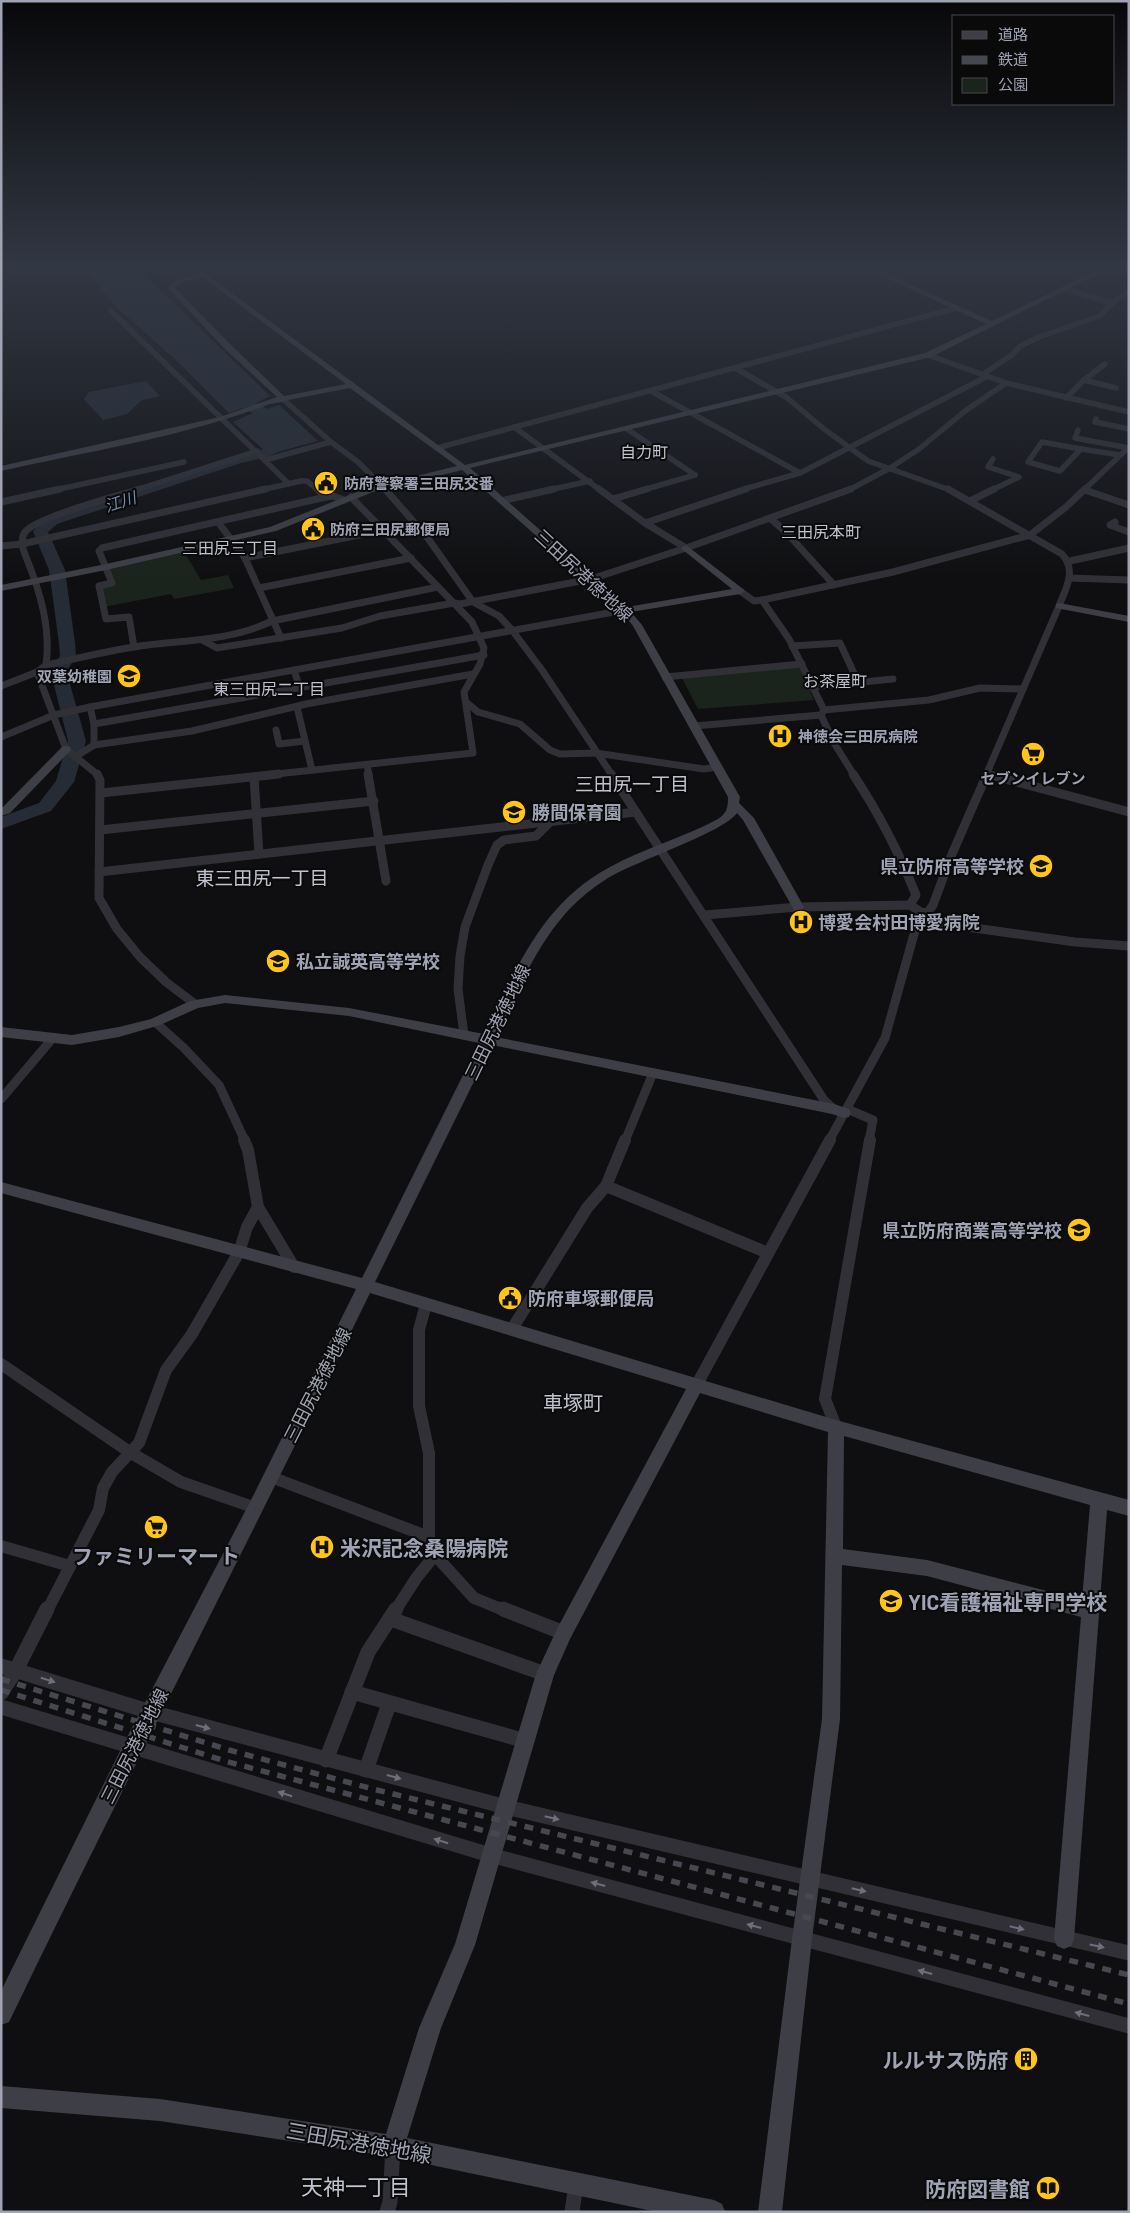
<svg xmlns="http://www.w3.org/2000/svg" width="1130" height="2213" viewBox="0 0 1130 2213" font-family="Barlow,'Noto Sans JP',sans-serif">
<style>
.green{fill:#1b231d}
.water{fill:#252c35}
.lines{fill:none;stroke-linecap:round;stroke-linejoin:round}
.river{fill:#252c35;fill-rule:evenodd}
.street-far4{stroke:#303036;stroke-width:5.5}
.street-far3{stroke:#303036;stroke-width:7}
.street-far2{stroke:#303036;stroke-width:9}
.street-far1{stroke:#303036;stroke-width:12}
.street{stroke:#303036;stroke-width:15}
.secondary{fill:#3e3f46;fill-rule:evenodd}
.rail{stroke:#46484f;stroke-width:5.5;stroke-dasharray:9 8;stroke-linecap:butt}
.oneway{fill:#6d6f7b}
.labels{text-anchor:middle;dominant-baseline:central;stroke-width:4;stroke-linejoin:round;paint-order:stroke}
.far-poi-label{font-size:15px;font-weight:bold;fill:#9fa3b3;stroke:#0a0a0b;text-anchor:start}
.far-quarter-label{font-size:16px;fill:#c0c3cf;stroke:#0a0a0b}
.far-water-label{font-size:16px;font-style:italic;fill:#718eb2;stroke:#0a0a0b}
.far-neighbourhood-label{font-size:16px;fill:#c0c3cf;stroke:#0a0a0b}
.street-label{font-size:18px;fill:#9fa3b3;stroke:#0a0a0b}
.poi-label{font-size:18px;font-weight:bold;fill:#9fa3b3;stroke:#0a0a0b;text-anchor:start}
.neighbourhood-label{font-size:19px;fill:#c0c3cf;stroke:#0a0a0b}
.quarter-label{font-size:20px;fill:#c0c3cf;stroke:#0a0a0b}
.near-poi-label{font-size:21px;font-weight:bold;fill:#9fa3b3;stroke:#0a0a0b;text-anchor:start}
.near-street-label{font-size:21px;fill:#9fa3b3;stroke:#0a0a0b}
.near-neighbourhood-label{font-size:22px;fill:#c0c3cf;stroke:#0a0a0b}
</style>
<rect width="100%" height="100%" fill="#0f0f11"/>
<!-- green -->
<g class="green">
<path d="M183,550L201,580L228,575L234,588L174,599L171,594L103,607L99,586L112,583L106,567Z"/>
<path d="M799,666L814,700L698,709L682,678Z"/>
</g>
<!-- water -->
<g class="water">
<path d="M83,268H138L270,396L256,403L267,409L279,405L318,441L266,455V452L233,422L253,413L242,408L229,413L177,361L117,308Z"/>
<path d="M146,381L160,396L142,400L127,414L103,420L84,399L89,392Z"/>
</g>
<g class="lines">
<!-- river -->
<path class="river" d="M290,433L295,434L297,437C284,455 261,458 241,463L57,524L48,532L65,570L75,643L76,656L64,676L70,684L86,741L74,782L51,811L1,829V817L39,803L56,781L68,741L54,685L47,677L60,656L59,643L49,570L33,531L47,518L232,457L261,450Z"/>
<!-- street-far4 -->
<g class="street-far4">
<path d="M879,273L899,268"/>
<path d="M1064,289L1112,303"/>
<path d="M111,311L289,484"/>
<path d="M928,355L1006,383L1129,412"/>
<path d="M735,368L786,397L824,429L868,461L950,490"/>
<path d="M982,375L1013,354L1019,347L1039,337L1100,316L1112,303L1129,291"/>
<path d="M1084,380L1116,388"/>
<path d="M651,391L800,473"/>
<path d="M1066,398L1084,380L1105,364"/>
<path d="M284,400L331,442L358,462L386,490"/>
<path d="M1096,419L1095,422L1129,429"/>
<path d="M514,427L600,490"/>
<path d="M627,429L695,475"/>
<path d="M1078,430L1075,438L1129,448"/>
<path d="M1042,442L1081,449L1060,471L1028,462Z"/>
<path d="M437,448L956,308"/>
<path d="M1081,449L1120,455"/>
<path d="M265,460L331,442"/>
<path d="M55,490L184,462"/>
<path d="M136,490L257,451"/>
<path d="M261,490L301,481H307L318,490"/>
<path d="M549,490L590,481"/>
<path d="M643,490L695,475"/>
<path d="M741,490L800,473L986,377"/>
<path d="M849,490L890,468L919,449L965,411L1006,383"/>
<path d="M992,490L1019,477L988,467L993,459"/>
<path d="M1084,490L1129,447"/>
</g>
<!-- street-far3 -->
<g class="street-far3">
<path d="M317,489L326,497"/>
<path d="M385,489L427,537L473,602L499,616L512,630L542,670L612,775"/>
<path d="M599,489L645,523L686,548"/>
<path d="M948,489L1062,554C1077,571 1066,588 1059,606L986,775"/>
<path d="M1085,490L1129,505"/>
<path d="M613,499L647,489"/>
<path d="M505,500L554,489"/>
<path d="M970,501L994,489"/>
<path d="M1,502L60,489"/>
<path d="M771,519L786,532L834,585"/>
<path d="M218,522L245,558L281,638"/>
<path d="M1115,522L1110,525L1129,532"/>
<path d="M645,523L746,489"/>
<path d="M1,546L22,544L266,489"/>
<path d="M245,558L384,530"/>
<path d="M1070,561L1129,548"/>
<path d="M1069,578L1129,580"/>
<path d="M259,588L411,558"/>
<path d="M740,591L754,601L762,600L893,572L1030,535L1066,507L1085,489"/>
<path d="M762,600L789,639L824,710L821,715L834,743L854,775"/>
<path d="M202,640L217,648L342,628L380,616L454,603L460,604L591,579L686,548L851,489"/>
<path d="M792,646L840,643L858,682"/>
<path d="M134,647L129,617L106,619L99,586L112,583L99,551L102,548L326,497L333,496L344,500"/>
<path d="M46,665C51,628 40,591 26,557C23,550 20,539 25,532C37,517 118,496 140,489"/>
<path d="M294,670L300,689"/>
<path d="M37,672L66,749L98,775"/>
<path d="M665,677L802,664"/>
<path d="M1,686L37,672L46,665C80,658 114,649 148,645C190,640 233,640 272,621L438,587"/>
<path d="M811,687L893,679"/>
<path d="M467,703L478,712L520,724L550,750L560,754L596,753L704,769L717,767"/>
<path d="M90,707L94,724V745"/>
<path d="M297,707L312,770"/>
<path d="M824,710L929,700L980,688L1023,689"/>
<path d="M94,724L484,655"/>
<path d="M694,726L821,715"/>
<path d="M276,730L279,744L305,741"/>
<path d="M1,737L54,715L90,707L625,610"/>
<path d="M75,757L94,745L192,731L306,704L473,674"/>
<path d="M367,765L369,775"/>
<path d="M987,774L991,775"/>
<path d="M267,775L473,753L464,692L480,664L484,648L472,622L351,497"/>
</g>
<!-- street-far2 -->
<g class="street-far2">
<path d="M97,774L100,780L99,898L117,929L140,957L166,982L195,1004"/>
<path d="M368,774L386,881"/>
<path d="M611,774L824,1100L834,1109"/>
<path d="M853,774C878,812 899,852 916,895L910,905"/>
<path d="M987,774L1129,812"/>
<path d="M254,777L259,854"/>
<path d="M101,793L279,774"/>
<path d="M100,830L374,801"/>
<path d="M99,872L636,812"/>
<path d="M705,915L798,907L910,905L938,923L1075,942L1129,946"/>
<path d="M155,1022L184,1048L219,1085L245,1141"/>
<path d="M464,1035L458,989L460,956L465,927L488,865L497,845L504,840L536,836L549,823"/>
<path d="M1,1099L52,1039"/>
<path d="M847,1109L873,1120L869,1141"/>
<path d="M625,1141L653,1073"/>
<path d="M829,1141L885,1038L916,927L922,914L929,911L933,905L952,854L987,774"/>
</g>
<!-- street-far1 -->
<g class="street-far1">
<path d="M244,1140L248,1150L258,1207L294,1267"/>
<path d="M606,1186L768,1253"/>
<path d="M426,1304L419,1330V1406L429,1453V1537L435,1555L474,1598L506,1611"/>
<path d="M512,1329L587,1208L606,1186L625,1140"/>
<path d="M1,1364L131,1453L181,1482L256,1508"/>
<path d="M696,1386L830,1140"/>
<path d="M836,1427L825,1399L870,1140"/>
<path d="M271,1477L429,1537"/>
<path d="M1,1546L70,1566"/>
<path d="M47,1611L99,1510L103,1488L112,1472L139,1443L166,1370L192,1334L239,1252L247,1227L258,1207"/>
<path d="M395,1611L417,1577L435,1555"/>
</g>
<!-- street -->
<g class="street">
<path d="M503,1609L564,1633"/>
<path d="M391,1619L545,1674"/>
<path d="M1,1666L151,1712L506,1807L1129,1953"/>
<path d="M352,1692L526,1741"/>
<path d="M1,1693L16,1670L47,1609"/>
<path d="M1,1707L490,1855L1129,2026"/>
<path d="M326,1760L368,1652L396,1609"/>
<path d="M366,1770L389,1704"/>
<path d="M387,2212L390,2202L393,2146"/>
<path d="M572,2212L576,2184"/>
</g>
<!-- secondary -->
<g class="secondary">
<path d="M196,268H202L206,274L465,465L925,353L986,324L865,268H873L992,321L1102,268H1110L931,357L470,468L627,607L732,589L683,550L681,548L686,545L743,589L745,591L740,594L631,612L642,625L740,797L739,803L754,818L804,907L802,910H794L743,820L737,813C723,833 632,862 605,880C547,916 524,978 496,1037L834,1104L849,1109L851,1113L849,1117L844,1118L832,1114L492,1045L375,1282L836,1420L1129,1500V1516L1107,1510L1074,1939L1071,1946L1064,1949L1057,1946L1054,1939L1081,1617L927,1576L842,1565L840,1719L812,1939L782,2212H758L792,1939L822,1719L828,1432L700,1393L570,1639L554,1675L475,1945L441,2028L407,2138L714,2200L722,2204L725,2212H657L393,2157L160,2121L1,2108V2086L160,2099L386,2134L419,2028L455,1944L536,1674L558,1627L686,1389L370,1293C251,1537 127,1778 9,2022L1,2025V1991L125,1741L250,1502L356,1289L1,1193V1182L362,1278L479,1043L349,1016L225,1003L198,1008L160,1025L119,1037L72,1045L1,1037V1027L72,1035L119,1027L151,1019L190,1001L225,995L349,1008L484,1034C517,968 541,904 610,867C644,848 683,838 718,819C727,813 728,808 728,797L633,626L622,612L462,470L373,492L276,531L106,570L1,591V585L106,564L270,527L367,488L457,466L350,388L288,400C284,403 274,402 267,405C182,437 90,451 1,471V466L220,417L277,397L224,348L168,288L177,280L199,274ZM202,277L346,384L284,396L230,344L175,288L181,282ZM844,1436L1090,1505L1082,1600L927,1560L843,1549Z"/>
<path d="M1059,603L1129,616V622L1056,608V604Z"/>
<path d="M66,746L70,747L71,749L70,751L10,813L1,816V809L62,747Z"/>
</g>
<!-- rail -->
<g class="rail">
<path d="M1,1679L229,1750L373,1789L1129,1975"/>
<path d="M1,1690L225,1761L1129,2004"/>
</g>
</g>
<!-- one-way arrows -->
<defs><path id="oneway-solid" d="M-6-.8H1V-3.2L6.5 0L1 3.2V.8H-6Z" transform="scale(1.25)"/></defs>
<g class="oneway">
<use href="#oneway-solid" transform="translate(48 1680) rotate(17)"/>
<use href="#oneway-solid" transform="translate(203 1727) rotate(15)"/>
<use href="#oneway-solid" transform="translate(394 1777) rotate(15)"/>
<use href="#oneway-solid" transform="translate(285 1794) rotate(-163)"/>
<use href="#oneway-solid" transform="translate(552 1818) rotate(13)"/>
<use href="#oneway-solid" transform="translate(441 1841) rotate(-163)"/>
<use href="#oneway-solid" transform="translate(598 1884) rotate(-165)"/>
<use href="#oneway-solid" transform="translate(859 1890) rotate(13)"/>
<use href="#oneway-solid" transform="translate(754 1926) rotate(-165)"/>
<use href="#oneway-solid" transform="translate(1017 1928) rotate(13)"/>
<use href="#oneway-solid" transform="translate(1097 1946) rotate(12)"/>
<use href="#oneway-solid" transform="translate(925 1972) rotate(-165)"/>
<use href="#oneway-solid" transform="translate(1082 2014) rotate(-165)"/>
</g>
<!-- sky -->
<linearGradient id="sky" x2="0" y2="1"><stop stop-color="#080809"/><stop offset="0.46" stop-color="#313743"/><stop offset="1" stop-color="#313743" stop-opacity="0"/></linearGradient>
<rect width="1130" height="578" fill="url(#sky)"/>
<!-- icons -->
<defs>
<g id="civic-disc" transform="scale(1.25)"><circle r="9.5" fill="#ffc518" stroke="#0a0a0b"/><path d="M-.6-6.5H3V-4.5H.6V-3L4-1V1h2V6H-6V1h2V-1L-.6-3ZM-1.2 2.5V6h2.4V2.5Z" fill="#111"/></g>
<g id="school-disc" transform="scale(1.25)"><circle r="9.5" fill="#ffc518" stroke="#0a0a0b"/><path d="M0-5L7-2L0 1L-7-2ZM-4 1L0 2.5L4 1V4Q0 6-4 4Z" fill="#111"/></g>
<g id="hospital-disc" transform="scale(1.25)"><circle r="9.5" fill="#ffc518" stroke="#0a0a0b"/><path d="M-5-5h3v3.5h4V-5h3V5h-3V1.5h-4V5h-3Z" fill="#111"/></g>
<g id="supermarket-disc" transform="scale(1.25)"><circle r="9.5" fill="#ffc518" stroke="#0a0a0b"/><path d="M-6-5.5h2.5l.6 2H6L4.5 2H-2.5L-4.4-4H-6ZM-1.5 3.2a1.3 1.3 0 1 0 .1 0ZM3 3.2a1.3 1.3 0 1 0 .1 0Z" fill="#111"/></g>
<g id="university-disc" transform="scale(1.25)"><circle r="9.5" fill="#ffc518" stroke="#0a0a0b"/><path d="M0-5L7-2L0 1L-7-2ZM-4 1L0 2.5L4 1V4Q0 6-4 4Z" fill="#111"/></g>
<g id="building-disc" transform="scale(1.25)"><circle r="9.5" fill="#ffc518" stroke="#0a0a0b"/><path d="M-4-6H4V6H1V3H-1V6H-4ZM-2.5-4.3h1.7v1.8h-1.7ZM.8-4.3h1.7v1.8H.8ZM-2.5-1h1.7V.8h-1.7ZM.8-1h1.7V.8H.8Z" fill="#111"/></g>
<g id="library-disc" transform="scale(1.25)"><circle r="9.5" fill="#ffc518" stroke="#0a0a0b"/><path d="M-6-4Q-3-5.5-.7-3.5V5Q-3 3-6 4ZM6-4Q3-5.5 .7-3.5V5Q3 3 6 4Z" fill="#111"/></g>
</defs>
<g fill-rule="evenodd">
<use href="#civic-disc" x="326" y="483"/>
<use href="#civic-disc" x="313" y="529"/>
<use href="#school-disc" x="129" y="676"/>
<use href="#hospital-disc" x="780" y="736"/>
<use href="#supermarket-disc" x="1033" y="754"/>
<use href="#school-disc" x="514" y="812"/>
<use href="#school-disc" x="1041" y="866"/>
<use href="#hospital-disc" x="801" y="922"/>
<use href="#school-disc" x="278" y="961"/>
<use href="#school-disc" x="1079" y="1230"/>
<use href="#civic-disc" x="510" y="1298"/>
<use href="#supermarket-disc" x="156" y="1527"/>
<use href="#hospital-disc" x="322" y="1547"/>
<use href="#university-disc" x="891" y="1601"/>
<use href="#building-disc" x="1026" y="2059"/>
<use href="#library-disc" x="1048" y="2188"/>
</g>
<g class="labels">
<!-- far-poi labels -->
<g class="far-poi-label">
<text x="344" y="483">防府警察署三田尻交番</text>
<text x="330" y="529">防府三田尻郵便局</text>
<text x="112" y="676" text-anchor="end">双葉幼稚園</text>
<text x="798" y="736">神徳会三田尻病院</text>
<text x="1033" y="778" text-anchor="middle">セブンイレブン</text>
</g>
<!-- far-quarter labels -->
<g class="far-quarter-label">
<text x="644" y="451">自力町</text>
<text x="821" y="531">三田尻本町</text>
<text x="835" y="680">お茶屋町</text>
</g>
<!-- far-water labels -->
<g class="far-water-label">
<text transform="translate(120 501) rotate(-18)">江川</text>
</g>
<!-- far-neighbourhood labels -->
<g class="far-neighbourhood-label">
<text x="230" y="547">三田尻三丁目</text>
<text x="269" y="688">東三田尻二丁目</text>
</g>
<!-- street labels -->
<g class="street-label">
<text transform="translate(584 575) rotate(43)">三田尻港徳地線</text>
<text transform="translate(497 1022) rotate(-64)">三田尻港徳地線</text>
<text transform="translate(317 1385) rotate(-63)">三田尻港徳地線</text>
<text transform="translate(134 1746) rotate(-63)">三田尻港徳地線</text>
</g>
<!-- poi labels -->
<g class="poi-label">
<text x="532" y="812">勝間保育園</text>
<text x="1024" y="866" text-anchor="end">県立防府高等学校</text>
<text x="818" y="922">博愛会村田博愛病院</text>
<text x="296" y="961">私立誠英高等学校</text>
<text x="1062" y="1230" text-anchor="end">県立防府商業高等学校</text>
<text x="528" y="1298">防府車塚郵便局</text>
</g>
<!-- neighbourhood labels -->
<g class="neighbourhood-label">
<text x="632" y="783">三田尻一丁目</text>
<text x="262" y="877">東三田尻一丁目</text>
</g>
<!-- quarter labels -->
<g class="quarter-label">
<text x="573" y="1402">車塚町</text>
</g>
<!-- near-poi labels -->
<g class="near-poi-label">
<text x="340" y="1547">米沢記念桑陽病院</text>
<text x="156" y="1555" text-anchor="middle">ファミリーマート</text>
<text x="908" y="1601">YIC看護福祉専門学校</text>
<text x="1008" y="2059" text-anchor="end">ルルサス防府</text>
<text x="1030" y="2188" text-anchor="end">防府図書館</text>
</g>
<!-- near-street labels -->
<g class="near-street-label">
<text transform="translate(359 2142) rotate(10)">三田尻港徳地線</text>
</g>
<!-- near-neighbourhood labels -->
<g class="near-neighbourhood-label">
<text x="356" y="2186">天神一丁目</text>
</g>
</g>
<!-- border -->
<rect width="1130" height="2213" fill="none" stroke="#9fa3b3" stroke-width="5"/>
<!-- legend -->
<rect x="952" y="15" width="162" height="90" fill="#0a0a0b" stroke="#46474e"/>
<rect x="962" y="31" width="25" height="8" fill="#3e3f46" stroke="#46474e"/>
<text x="998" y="40" font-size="15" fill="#9fa3b3">道路</text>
<rect x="962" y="56" width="25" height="8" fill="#46484f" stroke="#46474e"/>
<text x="998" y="65" font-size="15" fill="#9fa3b3">鉄道</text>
<rect x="962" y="78" width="25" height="15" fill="#1b231d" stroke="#46474e"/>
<text x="998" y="90" font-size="15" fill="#9fa3b3">公園</text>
</svg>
